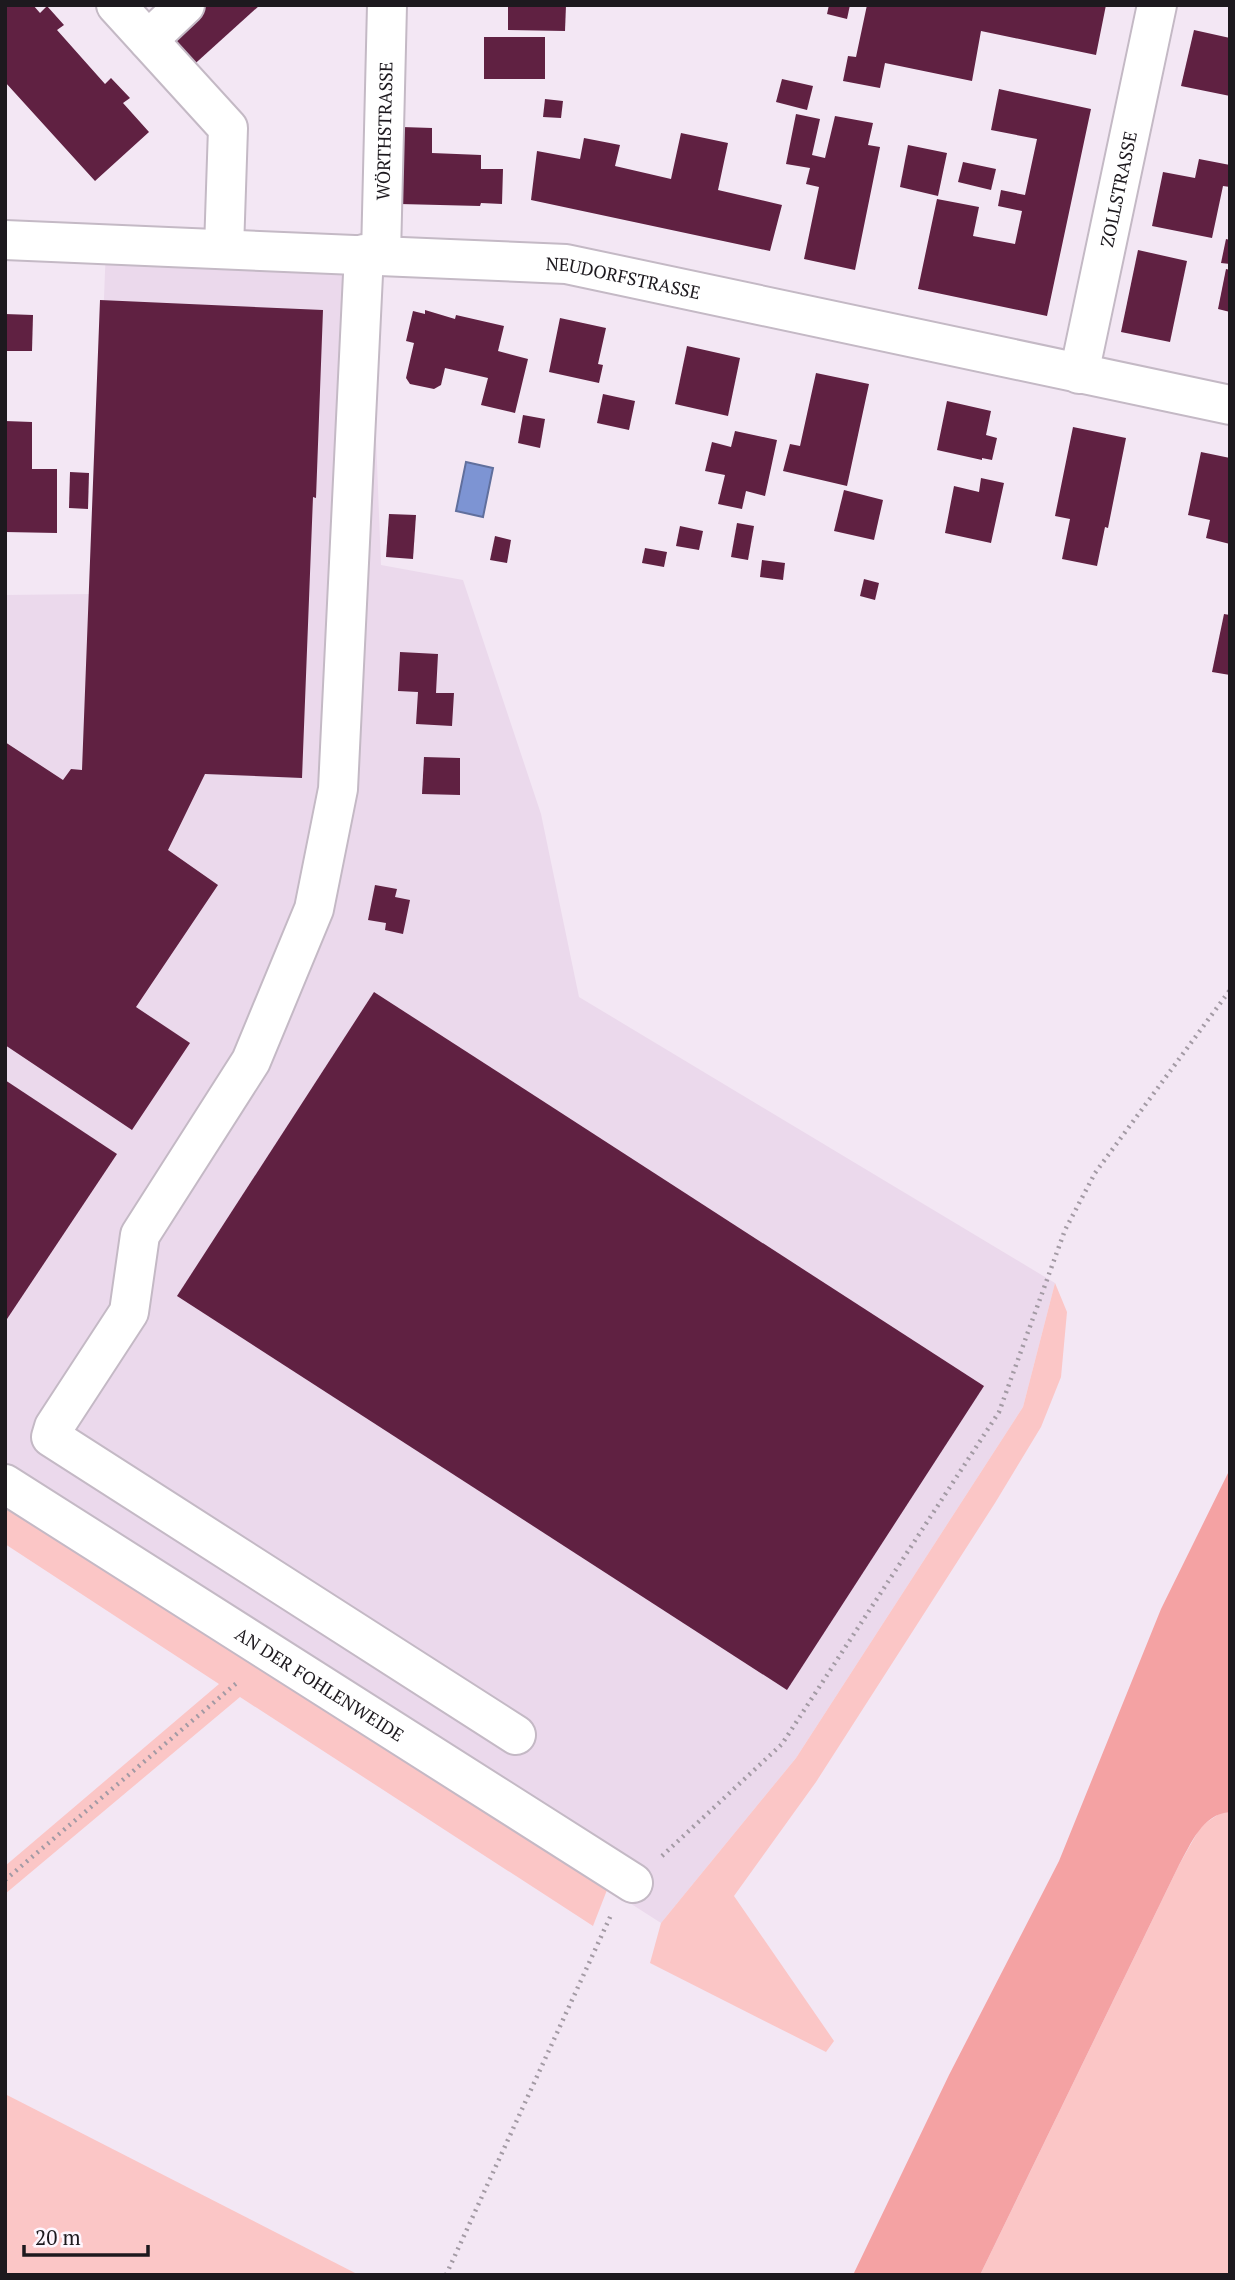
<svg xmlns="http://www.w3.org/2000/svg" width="1235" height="2280" viewBox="0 0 1235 2280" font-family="'PT Serif',serif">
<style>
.built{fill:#ebd9ec}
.green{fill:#fbc6c6}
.forest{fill:#f4a2a3}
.water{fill:#7d94d3;stroke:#606f9d;stroke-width:2}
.building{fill:#602142}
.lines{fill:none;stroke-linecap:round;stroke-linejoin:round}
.minor-casing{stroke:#c4b9c5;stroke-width:42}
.path{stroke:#a39aa4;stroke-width:4.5;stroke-dasharray:2 5;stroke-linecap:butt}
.minor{stroke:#fff;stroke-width:38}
.labels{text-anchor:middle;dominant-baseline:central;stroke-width:7;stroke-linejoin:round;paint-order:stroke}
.street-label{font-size:18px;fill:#1d191e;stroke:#fef6fe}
</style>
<rect width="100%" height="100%" fill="#f3e7f4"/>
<!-- built -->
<path class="built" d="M106,248L369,260L381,565L463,580L541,814L579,997L1055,1283L1023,1407L796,1758L661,1923L5,1503V595L92,594Z"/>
<!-- green -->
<g class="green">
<path d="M1055,1283L1067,1312L1061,1377L1041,1427L995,1503L816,1782L734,1896L834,2041L826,2052L650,1963L661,1923L796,1758L1023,1407Z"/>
<path d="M5,1503L607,1890L593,1926L240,1697L5,1894V1866L219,1684L5,1544Z"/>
<path d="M1222,1812H1230V2275H980L1179,1865L1201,1826Z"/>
<path d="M5,2094L359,2275H5Z"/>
</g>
<!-- forest -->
<path class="forest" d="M1230,1469V1812C1202,1814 1191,1844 1179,1865L980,2275H853L949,2075L1059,1861L1161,1609Z"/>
<!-- water -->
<path class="water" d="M466,462L493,468L483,517L456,511Z"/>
<!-- building -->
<g class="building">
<path d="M5,5H33L40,13L47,6L64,25L57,30L105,84L111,78L130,98L123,103L149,132L95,181L5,82Z"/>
<path d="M207,5H260L188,70L164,44Z"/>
<path d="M508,5H566L565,31L508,30Z"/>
<path d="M829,5H850L847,19L827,14Z"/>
<path d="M867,5L873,6L1106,5L1096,55L981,31L972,81L885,63L880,88L843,81L848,56L856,57Z"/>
<path d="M1194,30L1230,38V96L1181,86Z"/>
<rect x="484" y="37" width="61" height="42"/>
<path d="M782,79L813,86L807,110L776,102Z"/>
<path d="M999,89L1091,109L1047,316L918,289L937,199L979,207L973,236L1015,244L1022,211L998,206L1001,190L1025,195L1037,139L991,130Z"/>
<path d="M545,99L563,101L561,118L543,117Z"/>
<path d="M796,114L820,119L812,155L825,158L835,116L873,123L868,145L880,147L855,270L804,259L819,187L806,184L810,168L786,164Z"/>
<path d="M402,127L432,128V153L481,155V169H503L502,204L481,203L480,206L400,204Z"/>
<path d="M681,133L728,143L718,190L782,205L770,251L531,200L537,151L580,159L584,138L620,145L615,166L671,179Z"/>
<path d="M908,145L947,153L938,196L900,187Z"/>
<path d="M1199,159L1230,165V187L1223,186L1212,238L1152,226L1163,172L1195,178Z"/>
<path d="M963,162L996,169L991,190L958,182Z"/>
<path d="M1226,239L1230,240V264L1221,263Z"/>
<path d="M1138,250L1187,261L1170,342L1121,332Z"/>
<path d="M1226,269L1230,270V312L1218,309Z"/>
<path d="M100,300L323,310L316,498L313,497L302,778L205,774L168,850L218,885L136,1007L190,1043L132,1130L5,1045V742L63,780L71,769L82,770Z"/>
<path d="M425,310L455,319L456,315L504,326L498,351L528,359L515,413L481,405L488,378L445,368L441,385L434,389L410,384L406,378L414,343L406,341L413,311L425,314Z"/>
<path d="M5,314L33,315L32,351H5Z"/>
<path d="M560,318L606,328L598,364L603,365L599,383L549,372Z"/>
<path d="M687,346L740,358L728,416L675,404Z"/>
<path d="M816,373L869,384L847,486L783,471L790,444L800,446Z"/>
<path d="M603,394L635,401L629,430L597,423Z"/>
<path d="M947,401L991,411L986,435L997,438L992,460L982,458V460L937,450Z"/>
<path d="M523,415L545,419L540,448L518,443Z"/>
<path d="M5,421L32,422V469H57V533L5,532Z"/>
<path d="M1073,427L1126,438L1108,528L1105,527L1097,566L1062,559L1070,519L1055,516Z"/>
<path d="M735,431L777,440L765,496L746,491L742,509L718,504L725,475L705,471L712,442L731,447Z"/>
<path d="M1201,452L1230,458V544L1206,538L1210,520L1188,515Z"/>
<path d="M70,472L89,473L88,509L69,508Z"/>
<path d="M981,478L1004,483L991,543L945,533L954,486L979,492Z"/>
<path d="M844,490L883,500L874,540L834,531Z"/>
<path d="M389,514L416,515L413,559L386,557Z"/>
<path d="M737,523L754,526L748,560L731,557Z"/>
<path d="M680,526L703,531L699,550L676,546Z"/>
<path d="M495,536L511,540L507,563L490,560Z"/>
<path d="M645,548L667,552L664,567L642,563Z"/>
<path d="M762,560L785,563L783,580L760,577Z"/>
<path d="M864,579L879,583L875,600L860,596Z"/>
<path d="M1224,614L1230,615V675L1212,672Z"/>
<path d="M400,652L438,654L436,693H454L452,726L416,724L418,692L398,691Z"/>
<path d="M424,757L460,758V795L422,794Z"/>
<path d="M375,885L397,889L395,897L410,900L403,934L385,930L386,923L368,920Z"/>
<path d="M374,992L984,1386L787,1690L177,1296Z"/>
<path d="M5,1080L117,1154L5,1322Z"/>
</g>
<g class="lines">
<!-- minor casing -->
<g class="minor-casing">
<g id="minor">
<path d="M116,5L228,128L224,249"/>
<path d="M148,40L185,5"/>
<path id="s1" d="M5,240L566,264L1230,405"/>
<path d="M364,254L338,789L314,909L251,1061L140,1235L129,1312L54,1427L51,1437L516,1735"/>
<path id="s2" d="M381,255L387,5"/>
<path id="s3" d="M1079,374L1157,5"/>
<path id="s4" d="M5,1484L633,1883"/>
</g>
</g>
<!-- path -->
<g class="path">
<path d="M662,1856L782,1744L999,1412L1065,1230L1095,1173L1230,990"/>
<path d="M5,1880L239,1681"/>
<path d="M446,2275L611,1915"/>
</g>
<!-- minor -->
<use href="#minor" class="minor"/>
</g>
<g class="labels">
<!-- street labels -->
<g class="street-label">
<text stroke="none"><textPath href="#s2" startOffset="124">WÖRTHSTRASSE</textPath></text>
<text stroke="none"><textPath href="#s3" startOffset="189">ZOLLSTRASSE</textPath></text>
<text stroke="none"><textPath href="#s1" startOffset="620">NEUDORFSTRASSE</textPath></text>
<text stroke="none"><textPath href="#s4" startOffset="373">AN DER FOHLENWEIDE</textPath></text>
</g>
</g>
<!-- border -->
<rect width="1235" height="2280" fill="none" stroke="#1d191e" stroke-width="14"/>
<!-- scale -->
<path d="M24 2245v10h124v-10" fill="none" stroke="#1d191e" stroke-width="3.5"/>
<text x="35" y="2245" font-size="21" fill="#1d191e" stroke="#fef6fe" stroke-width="5" paint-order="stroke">20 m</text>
</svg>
